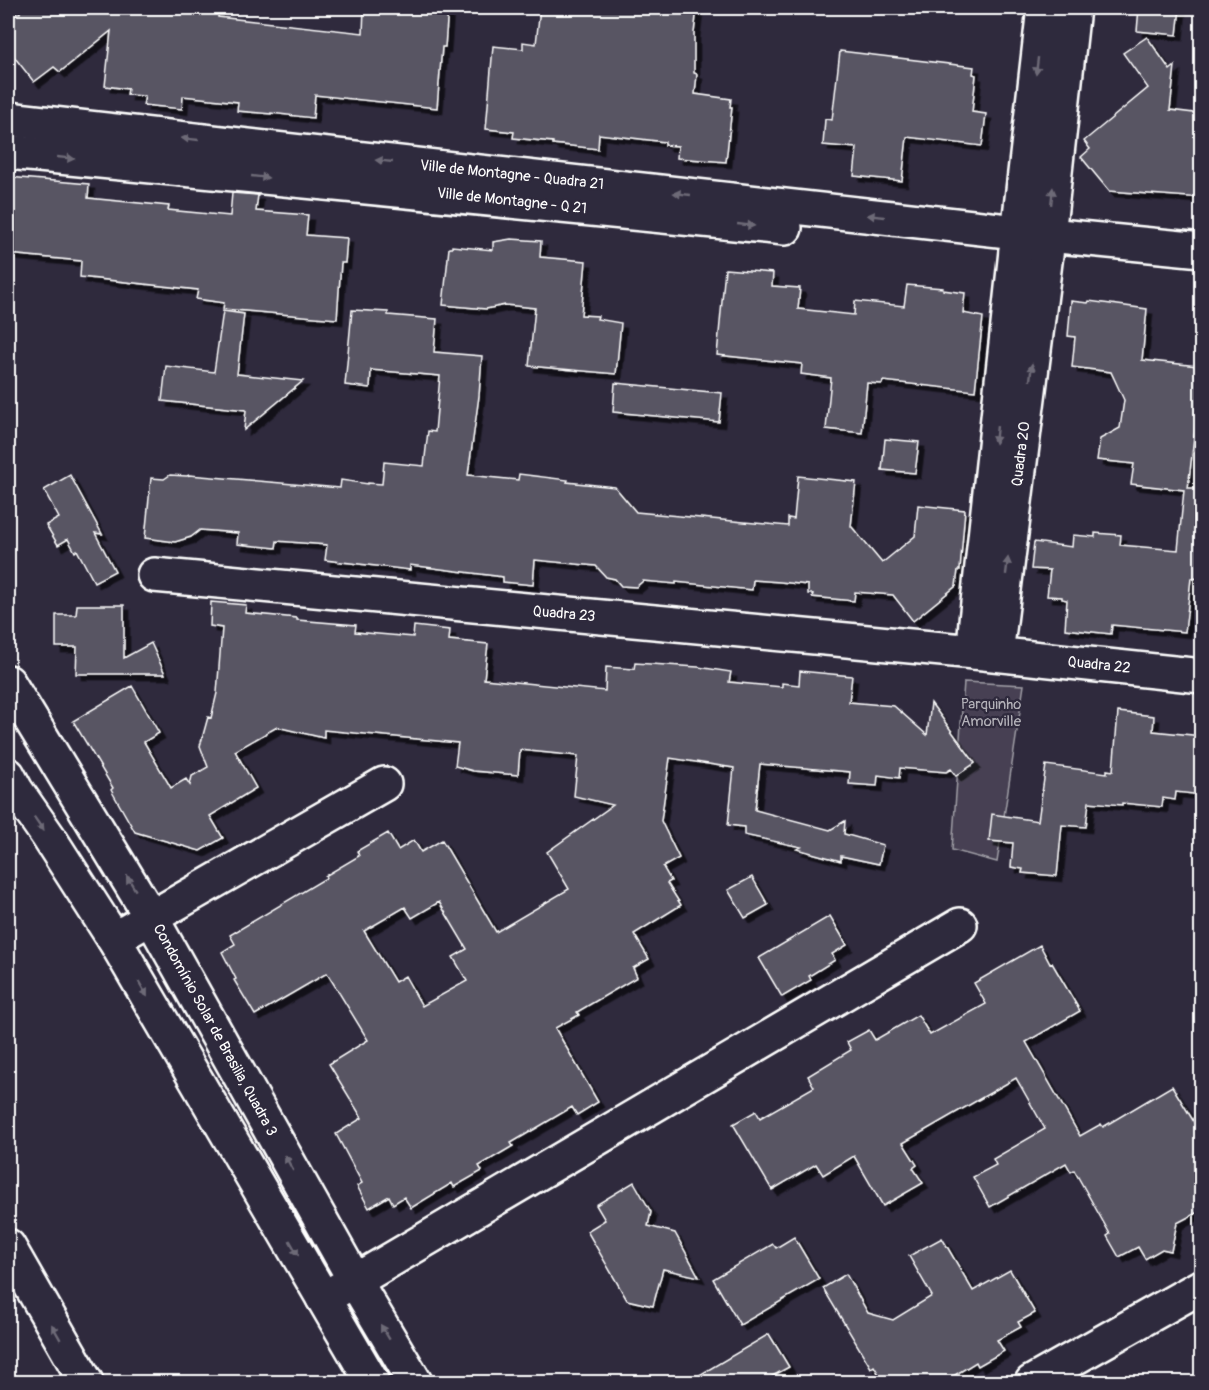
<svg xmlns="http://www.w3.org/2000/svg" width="1209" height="1390" viewBox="0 0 1209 1390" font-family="Pangolin,sans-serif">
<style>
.green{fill:#464152;stroke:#a2a0a8;stroke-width:1.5}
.building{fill:#595564;stroke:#fff;stroke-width:1.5;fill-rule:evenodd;filter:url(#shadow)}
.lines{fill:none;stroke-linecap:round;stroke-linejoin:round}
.street-casing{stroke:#fff;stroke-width:38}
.secondary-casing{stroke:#fff;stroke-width:38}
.primary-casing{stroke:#fff;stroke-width:38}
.street{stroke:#2f2a3d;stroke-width:33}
.secondary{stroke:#2f2a3d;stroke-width:33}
.primary{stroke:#2f2a3d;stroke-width:33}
.oneway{fill:#6d6a77}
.labels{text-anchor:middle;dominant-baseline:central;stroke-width:4.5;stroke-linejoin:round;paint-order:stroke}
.street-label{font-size:15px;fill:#fff;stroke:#2f2a3d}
.park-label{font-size:15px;fill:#b5b3ba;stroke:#2f2a3d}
</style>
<defs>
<filter id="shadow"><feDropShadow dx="5.5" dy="5.5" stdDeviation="0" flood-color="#0009"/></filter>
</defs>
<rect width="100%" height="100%" fill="#2f2a3d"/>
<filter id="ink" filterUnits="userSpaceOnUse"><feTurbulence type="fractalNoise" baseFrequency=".0167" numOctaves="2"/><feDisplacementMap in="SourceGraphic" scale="12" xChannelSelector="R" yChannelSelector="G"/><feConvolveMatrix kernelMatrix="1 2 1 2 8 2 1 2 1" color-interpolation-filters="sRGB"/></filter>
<g filter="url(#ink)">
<!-- green -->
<path class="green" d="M964,682L1024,685L997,862L952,850Z"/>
<!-- building -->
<g class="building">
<path d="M20,8H219L218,17L363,33L364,8H448L445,47H442L437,108L315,95L313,118L271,113V114L237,111L238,102L183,96L182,109L143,105L145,96L127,95L128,89L105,86L111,31L60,72L54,67L34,82L8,49V13H20Z"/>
<path d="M540,8H697L694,33V73L697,74L695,94L731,99L730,107H732L726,162L677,158L678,146L665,145V142L599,134L598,149L553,144V142L513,138L514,132L486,129L493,46L523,49V42L536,44Z"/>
<path d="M1139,8H1180L1177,35L1137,31Z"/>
<path d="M1147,37L1170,70L1175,66L1170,110L1202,114V198L1109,191L1081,157L1090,149L1084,141L1148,88L1123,53Z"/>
<path d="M840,51L974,67L973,74L976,75L972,112L986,114L982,146L907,137L902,181L854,176L857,148L823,145L825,119L832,120Z"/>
<path d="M8,177L89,184L88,198L169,206L168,210L230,216L232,193L258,195L256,211L308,215L306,235L347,238L345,263H341L337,319L223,309L224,303L196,299L198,290L80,277L81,261L8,254Z"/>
<path d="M511,239L541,241L540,257L586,261L581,315L598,316L597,319L621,323L616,374L529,366L535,308L505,305L486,309L443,305L449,248H452V246L493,250V242Z"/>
<path d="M725,269L773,273L772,286L800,288L798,309L854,315L855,301L904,306L907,285L943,288V290L965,293L963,313L983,317L975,391L883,381L882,384L867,383L862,433L826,429L831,378L801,374L802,364L717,355Z"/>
<path d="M1071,301L1088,303L1089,301L1147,309L1142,360L1198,366L1197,374H1202V413H1197L1188,488H1202V579L1191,578L1185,632L1112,625L1111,634L1065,629L1067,600L1062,599V597L1047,596L1050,570L1031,569L1034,542L1072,547L1073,535L1095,537V533L1121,535L1120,545L1178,550L1184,490L1131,484L1134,464L1097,460L1100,439L1120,428L1124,400L1111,372L1072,367L1075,337L1068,336Z"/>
<path d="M352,310L388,312V315L437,319L434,352L482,356L479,396L468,475L518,480L519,474L568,480L567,482L615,487L636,512L788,526V518L794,519L798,476L856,482L851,526L882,563L915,536L918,505L965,510L960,570H958L956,586L913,621L893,595L855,592L854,601L812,597L813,594H808V585L780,582L753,580L752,590L676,582V584L643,581L636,587L621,586L615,579L606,577L596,566L535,560L533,585L503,582V577L410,565V570L325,560L327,545L277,541L276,548L237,544L238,533L200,530L191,537L175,542L145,538L151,478L164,479L170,475L187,476L189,475L340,488L341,480L368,484V483L382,484L384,462L424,466L428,431L435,432L440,376L371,370L370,388L345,385Z"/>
<path d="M223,311L244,314L237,374L303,381L244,430L246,410L162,401L166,366L214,372Z"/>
<path d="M615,383L722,393L719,422L613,412Z"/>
<path d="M885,439L919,442L915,473L882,470Z"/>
<path d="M70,475L102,534L95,533L115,571L94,582L77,550L75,552L68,539L58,545L46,525L59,518L44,490Z"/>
<path d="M211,602L246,605L245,613L297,618V620L356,625L355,632L413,637L414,626L450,630L449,640L488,644L484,679L605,691L606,667L634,669L635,663L698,667L731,672L729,682L782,687V683L799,685L800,671L852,676L849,702L894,706L927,735L931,703L975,763L956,776L951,769L946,772L900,768L899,778L878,775L877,786L849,784L850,772L760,764L755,810L830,830L845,821L844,834L883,845L879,864L841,856V861L797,849L801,847L744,835V827L728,825L734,768L670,758L661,821L679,858L663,867L671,881L667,883L681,905L634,934L649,959L633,968L637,977L577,1012L579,1015L555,1028L598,1102L577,1115L572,1107L511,1143L513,1146L479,1166L482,1171L454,1187L452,1183L411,1208L404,1197L393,1204L389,1196L369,1208L357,1186L362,1183L336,1134L362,1118L329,1064L368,1040L327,973L255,1015L234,980L236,979L222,952L235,944L230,935L326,878L325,876L359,856L357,851L388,833L398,850L414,840L421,852L442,840L496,932L569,889L547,852L613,805L574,796L578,756L520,750L518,775L473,771L455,766L458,743L324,730V738L277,727L235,751L256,788L210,816L223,838L200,851L135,832L111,790L113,788L73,721L132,686L159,733L144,742L171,788L186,779L190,785L192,776L208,767L200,746L208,717L211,718L217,693L222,628L210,626ZM439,902L467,949L453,957L467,981L422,1006L405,976L395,982L364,931L405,907L412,918Z"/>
<path d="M77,605H124V658L151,643L165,674H76L77,647H56V615H76Z"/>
<path d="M1118,712L1154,716L1153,731L1202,736V795L1176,792L1175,800L1163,798L1162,807L1122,803V805L1089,802L1086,827L1062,825L1057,876L1022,873L1023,869L1011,867L1013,843L989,841L992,814L1038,821L1046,765L1107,773V770L1113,771Z"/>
<path d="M752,877L768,905L745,918L728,890Z"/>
<path d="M830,916L847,945L832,954L835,960L809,976L811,980L782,997L759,958Z"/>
<path d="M1040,945L1050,964L1052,963L1080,1011L1026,1042L1080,1136L1101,1124L1103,1127L1172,1086L1202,1135V1210L1177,1223L1171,1251L1162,1249L1145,1259L1138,1247L1119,1257L1107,1236L1110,1234L1074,1170L1071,1172L1066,1163L990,1207L973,1177L996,1165L993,1159L1045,1129L1016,1078L903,1143L917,1165L913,1168L923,1183L883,1206L854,1156L823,1175L816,1164L772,1190L733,1124L756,1111L760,1118L814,1087L808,1076L851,1050L847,1042L869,1030L875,1040L918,1015L930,1035L986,1004L974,983Z"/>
<path d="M634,1182L651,1212L648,1226L675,1233L699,1277L663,1269L653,1306L627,1300L587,1231L605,1220L596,1205Z"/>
<path d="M794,1237L819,1279L740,1325L713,1279L773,1244L776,1248Z"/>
<path d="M942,1238L973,1291L1010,1270L1035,1313L1018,1322L1021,1327L997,1340L1004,1351L978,1366L976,1362L942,1383H884L874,1366L871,1368L823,1288L846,1274L868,1313L893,1320L932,1296L909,1256Z"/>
<path d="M769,1334L789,1367L760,1383H686Z"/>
</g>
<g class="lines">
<!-- street casing -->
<g class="street-casing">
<g id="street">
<path d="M154,575L974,652L1202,676"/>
<path d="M974,652L976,621L1016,251"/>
<path d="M996,654L1046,254"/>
<path d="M114,939L384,784"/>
<path d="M323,1298L355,1281L960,925"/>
<path d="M1032,1382L1202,1286"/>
</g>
</g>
<!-- secondary casing -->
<g class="secondary-casing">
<g id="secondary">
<path d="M8,119L1017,232L1202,250"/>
<path d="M8,152L785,228"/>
<path d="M1016,251L1044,8"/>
<path d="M1046,254L1073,8"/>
<path d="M8,682L151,917L355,1281L415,1382"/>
<path d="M8,775L16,790L48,836L114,939L372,1382"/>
</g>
</g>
<!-- primary casing -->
<g class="primary-casing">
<path id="primary" d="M8,1246L86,1382"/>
</g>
<!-- street -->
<use href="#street" class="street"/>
<!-- secondary -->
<use href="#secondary" class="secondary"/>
<!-- primary -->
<use href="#primary" class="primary"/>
</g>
<!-- one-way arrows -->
<defs><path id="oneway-solid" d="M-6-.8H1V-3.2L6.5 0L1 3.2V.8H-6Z" transform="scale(1.5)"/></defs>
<g class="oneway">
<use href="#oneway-solid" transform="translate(1037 66) rotate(97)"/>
<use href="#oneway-solid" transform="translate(190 139) rotate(-174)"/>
<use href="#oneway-solid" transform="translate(66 158) rotate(6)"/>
<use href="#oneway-solid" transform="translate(384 161) rotate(-174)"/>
<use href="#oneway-solid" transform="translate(260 177) rotate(6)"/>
<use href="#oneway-solid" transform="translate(682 194) rotate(-174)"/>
<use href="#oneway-solid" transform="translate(1052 196) rotate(-84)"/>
<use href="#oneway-solid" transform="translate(876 216) rotate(-174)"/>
<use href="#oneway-solid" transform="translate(746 225) rotate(6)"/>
<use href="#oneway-solid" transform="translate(1031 372) rotate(-83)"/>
<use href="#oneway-solid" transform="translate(996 435) rotate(96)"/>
<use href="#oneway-solid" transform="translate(1007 566) rotate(-83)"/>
<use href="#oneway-solid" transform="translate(39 824) rotate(55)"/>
<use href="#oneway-solid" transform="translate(131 883) rotate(-121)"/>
<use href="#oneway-solid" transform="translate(143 989) rotate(60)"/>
<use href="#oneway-solid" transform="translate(289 1163) rotate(-119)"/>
<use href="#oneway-solid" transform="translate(294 1248) rotate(60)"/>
<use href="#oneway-solid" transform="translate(56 1332) rotate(-120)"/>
<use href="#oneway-solid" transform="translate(385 1332) rotate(-121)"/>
</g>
</g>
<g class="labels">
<!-- street labels -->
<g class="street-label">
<text transform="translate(512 175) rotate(6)">Ville de Montagne - Quadra 21</text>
<text transform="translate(512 201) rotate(6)">Ville de Montagne - Q 21</text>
<text transform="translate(1021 454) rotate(-83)">Quadra 20</text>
<text transform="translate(564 614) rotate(5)">Quadra 23</text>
<text transform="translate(1099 665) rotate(6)">Quadra 22</text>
<text transform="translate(215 1030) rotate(61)">Condomínio Solar de Brasilia, Quadra 3</text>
</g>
<!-- park labels -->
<g class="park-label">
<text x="991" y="704">Parquinho<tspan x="991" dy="17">Amorville</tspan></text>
</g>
</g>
<!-- margin -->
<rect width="1209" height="1390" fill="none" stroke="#2f2a3d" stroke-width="30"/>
<rect x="15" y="15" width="1179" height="1360" fill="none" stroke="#fff" stroke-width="2" filter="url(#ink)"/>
</svg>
